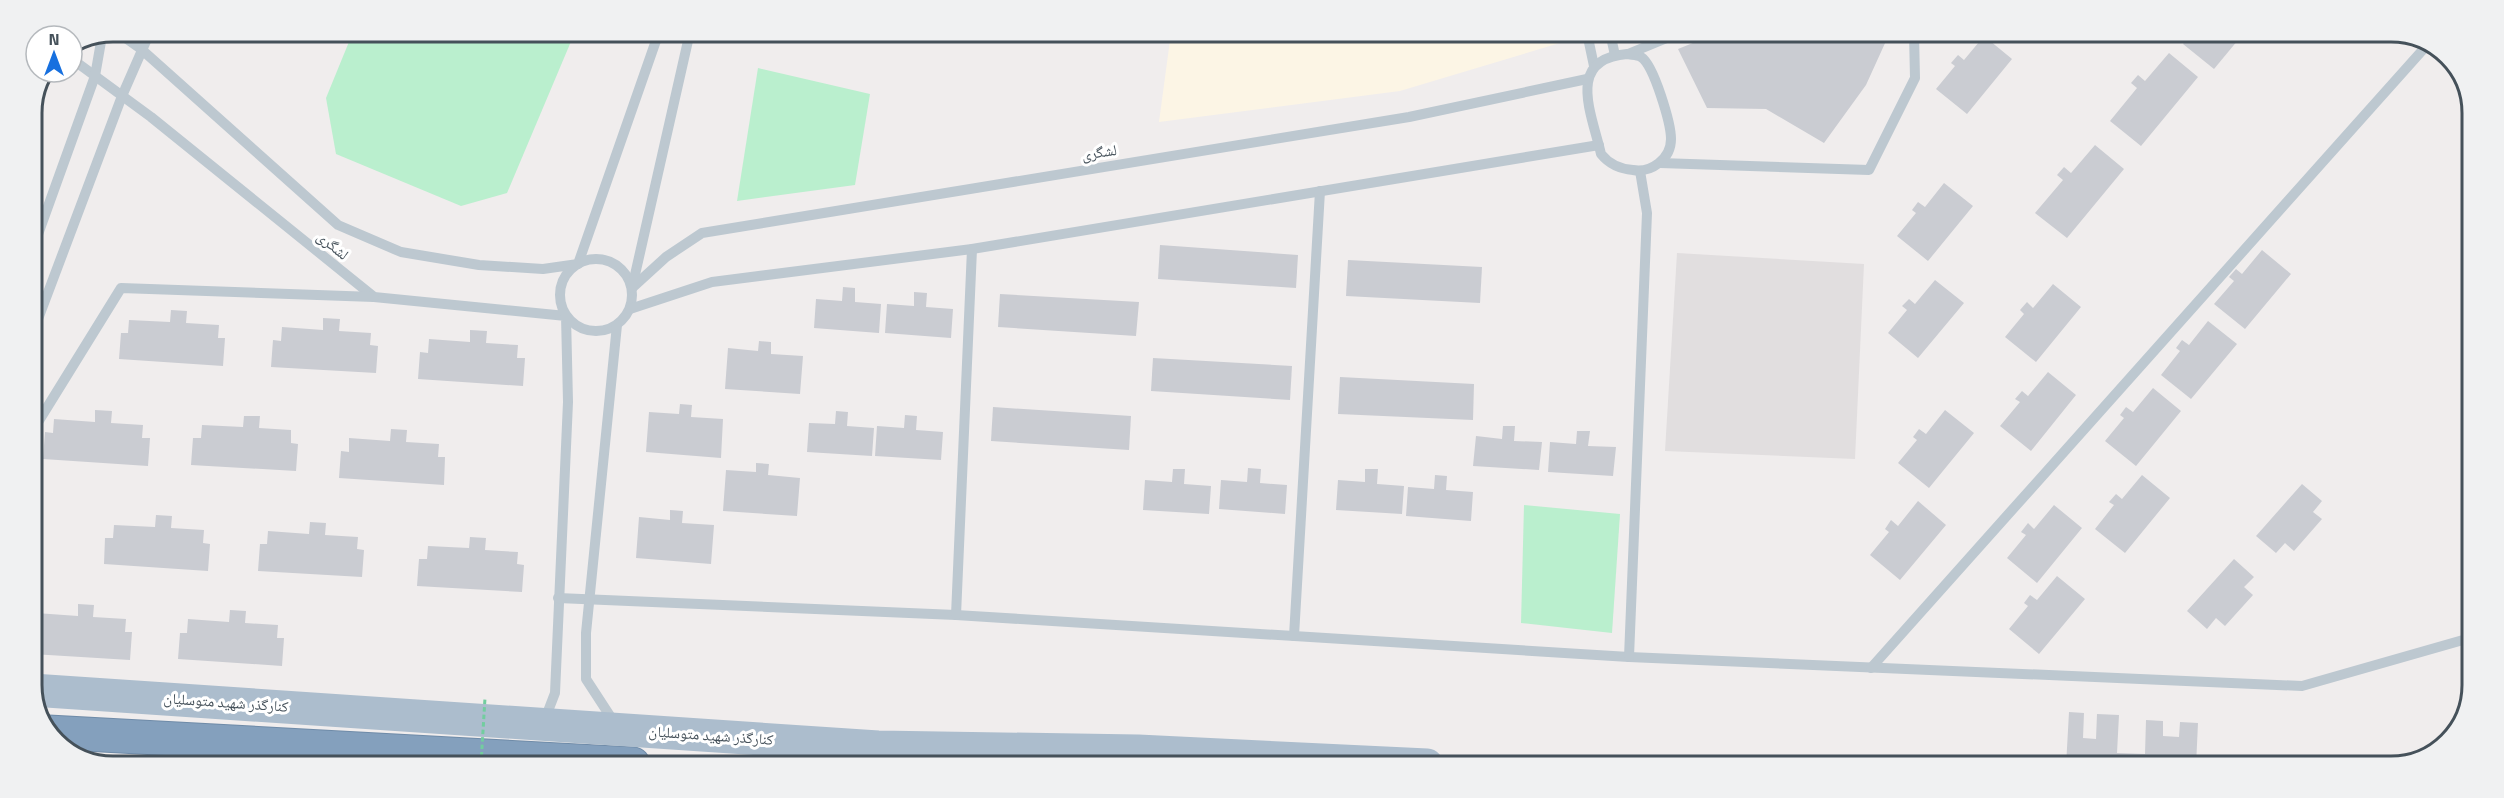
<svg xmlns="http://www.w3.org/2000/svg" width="2504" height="798" viewBox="0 0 2504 798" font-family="'Titillium Web','Noto Naskh Arabic',sans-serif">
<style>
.commercial{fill:#fcf5e5}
.education{fill:#e1dedf}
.green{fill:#baefce}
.building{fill:#caccd2}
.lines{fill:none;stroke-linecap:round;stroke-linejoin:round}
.highway-casing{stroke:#6f8ba8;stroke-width:35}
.lane{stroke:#bdc8d0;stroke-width:10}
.primary{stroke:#acbdcd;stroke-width:33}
.highway{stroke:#84a0bd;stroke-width:33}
.path-bridge{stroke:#72cd9f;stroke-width:3;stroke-dasharray:4.5 3;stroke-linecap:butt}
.labels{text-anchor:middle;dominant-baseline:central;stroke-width:6;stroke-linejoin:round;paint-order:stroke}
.street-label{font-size:15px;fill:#45515a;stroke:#fff}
.rim{fill:none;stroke:#45515a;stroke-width:3}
</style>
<rect width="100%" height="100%" fill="#f0eded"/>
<!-- commercial -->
<path class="commercial" d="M1171,33H1572L1573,39L1400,91L1159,122Z"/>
<!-- education -->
<path class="education" d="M1677,253L1864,264L1855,459L1665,451Z"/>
<!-- green -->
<g class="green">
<path d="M353,32H575L507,193L461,206L336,154L326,98Z"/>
<path d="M758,68L870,94L855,185L737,201Z"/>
<path d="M1524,505L1620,514L1612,633L1521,623Z"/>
</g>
<!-- building -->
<g class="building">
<path d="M1715,34H1881L1886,41L1866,85L1824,143L1766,109L1707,108L1678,49Z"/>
<path d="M2191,34H2243L2214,69L2183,44Z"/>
<path d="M1984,36L2012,59L1967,114L1936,89L1955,66L1951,63L1958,55L1964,60Z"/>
<path d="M2169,53L2198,77L2141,146L2110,121L2137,88L2131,83L2138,75L2145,81Z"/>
<path d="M2095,145L2124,169L2067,238L2035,213L2063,180L2057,175L2064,167L2071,173Z"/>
<path d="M1944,183L1973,206L1928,261L1897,236L1916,213L1912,210L1918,202L1925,207Z"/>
<path d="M1160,245L1298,255L1296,288L1158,279Z"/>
<path d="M2262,250L2291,274L2245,329L2214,304L2234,281L2229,277L2236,269L2242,274Z"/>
<path d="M1348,260L1482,267L1480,303L1346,296Z"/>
<path d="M1935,280L1964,303L1918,358L1888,333L1907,310L1902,306L1909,299L1915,304Z"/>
<path d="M2053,284L2081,307L2036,362L2005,337L2024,314L2020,310L2027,302L2033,308Z"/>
<path d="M843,287L855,288V302L881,304L879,333L814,328L816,299L842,301Z"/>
<path d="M914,292L927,293L926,307L953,309L951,338L885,333L887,304L914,306Z"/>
<path d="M1000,294L1139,302L1136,336L998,327Z"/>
<path d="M171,310L187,311L186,323L219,325L218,338H225L223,366L119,359L121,333H128L129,320L170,322Z"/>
<path d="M323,318L340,319L339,331L371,333L370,345L378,346L376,373L271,367L273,340L281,341L282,327L323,330Z"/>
<path d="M2208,321L2237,344L2191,399L2161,375L2180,351L2176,348L2182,340L2189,345Z"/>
<path d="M470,330L487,331L486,343L518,345L517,358H525L523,386L418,379L420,352L428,353L429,339L470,342Z"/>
<path d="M759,341L771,342V354L803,356L800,394L725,389L728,348L758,351Z"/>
<path d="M1153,358L1292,366L1290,400L1151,391Z"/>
<path d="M2048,372L2076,395L2031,451L2000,426L2020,402L2015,399L2022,391L2028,396Z"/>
<path d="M1340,377L1474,384L1473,420L1338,414Z"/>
<path d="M2153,388L2181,411L2136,466L2105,441L2124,418L2120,415L2126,407L2133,412Z"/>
<path d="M680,404L692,405L691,417L723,419L721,458L646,452L649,412L679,414Z"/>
<path d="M993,407L1131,416L1129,450L991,441Z"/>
<path d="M95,410L112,411L111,423L143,425L142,438H150L148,466L43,459L45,432L53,433L54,419L95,422Z"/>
<path d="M1945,410L1974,433L1929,488L1898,463L1917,440L1913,437L1919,429L1926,434Z"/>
<path d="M836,411L848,412L847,426L874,428L872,456L807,452L809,423L835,424Z"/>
<path d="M905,415L917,416L916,430L943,432L941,460L875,456L877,426L904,428Z"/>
<path d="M244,416H260L259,428L291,430V443L298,444L296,471L191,465L193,438H201L202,425L243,427Z"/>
<path d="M1503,426H1515L1514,441L1542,442L1539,470L1473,466L1476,436L1502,439Z"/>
<path d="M391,429L407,430L406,442L439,444L438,457H445L444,485L339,478L341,451L349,452V438L390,441Z"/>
<path d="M1577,431H1590L1588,446L1616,447L1613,476L1548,472L1550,442L1576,444Z"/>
<path d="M756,463L769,464L768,475L800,478L797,516L723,511L726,470L756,472Z"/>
<path d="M1248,468L1261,469L1260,483L1287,485L1285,514L1219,509L1221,480L1247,482Z"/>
<path d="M1173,469H1185L1184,484L1211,486L1209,514L1143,510L1145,480L1172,482Z"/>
<path d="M1365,469H1378L1377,484L1404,486L1402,514L1336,510L1338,480L1365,482Z"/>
<path d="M1435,475L1447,476L1446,490L1473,492L1471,521L1406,516L1408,487L1434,489Z"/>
<path d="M2142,475L2170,498L2125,553L2095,529L2114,505L2109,502L2116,494L2122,499Z"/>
<path d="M2302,484L2322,501L2313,512L2322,519L2294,551L2285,543L2276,553L2256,536Z"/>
<path d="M1918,501L1946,525L1900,580L1870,555L1889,532L1885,529L1891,520L1898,526Z"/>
<path d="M2054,505L2082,528L2037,583L2007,558L2026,535L2021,532L2028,523L2034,529Z"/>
<path d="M670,510L683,511L682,523L714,525L711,564L636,558L639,517L670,520Z"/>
<path d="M156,515L172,516L171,528L204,530L203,543L210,544L208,571L104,564L105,538H113L114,525L155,527Z"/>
<path d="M310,522L326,523L325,535L358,537L357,549L364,550L362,577L258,571L260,544H267L268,531L309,534Z"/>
<path d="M470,537L486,538L485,550L518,552L517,564L524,565L522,592L417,586L419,559H427L428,546L469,548Z"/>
<path d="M2234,559L2254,577L2244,587L2253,595L2225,626L2216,618L2207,629L2187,611Z"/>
<path d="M2057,576L2085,599L2039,654L2009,629L2028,606L2024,603L2030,595L2037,600Z"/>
<path d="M78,604L94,605L93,617L126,619L125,632H132L130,660L32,654V627H35L36,613L78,616Z"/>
<path d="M230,610L246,611L245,623L278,625L277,638H284L282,666L178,659L180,633H187L188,619L229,622Z"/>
<path d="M2069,712L2084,713L2083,738L2096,739L2097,714L2119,715L2117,753L2145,754L2146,720L2163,721V736L2179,737L2180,722L2198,723L2196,766H2066Z"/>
</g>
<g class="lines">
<!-- highway casing -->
<g class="highway-casing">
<path id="highway" d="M48,732L633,764"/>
</g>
<!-- lane -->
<g class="lane">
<path d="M117,32L141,49L338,225L401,252L479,265L543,269L578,264L659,32"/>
<path d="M1587,33L1594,66"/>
<path d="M1610,33L1615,55"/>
<path d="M1627,54C1631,55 1638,55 1641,57C1654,65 1671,124 1671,139C1671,159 1651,173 1633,170C1620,169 1609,164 1601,154C1592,114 1565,59 1627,54Z"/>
<path d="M1628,54L1679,33"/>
<path d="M72,59L151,117L374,297L566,316L568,402L555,693L545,719"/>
<path d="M1660,163L1869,170L1915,78L1914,34"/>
<path d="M32,251L95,76L102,36"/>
<circle cx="596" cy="295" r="36"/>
<path d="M632,288L666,257L702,233L1409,117L1587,79"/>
<path d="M632,288L690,32"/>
<path d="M630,309L712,282L972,249L1599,145"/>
<path d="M32,335L122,96L150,32"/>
<path d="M32,456L35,427L121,288L374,297"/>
<path d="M558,598L956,615L1629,657L2302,686L2470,638"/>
<path d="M956,615L972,249"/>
<path d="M1294,636L1320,191"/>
<path d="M1629,657L1647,213L1640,171"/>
<path d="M1871,668L2428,44"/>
<path d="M614,722L586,679V633L617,325"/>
</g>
<!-- primary -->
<path class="primary" d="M32,690L878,747L1138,751L1427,765"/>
<!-- highway -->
<use href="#highway" class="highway"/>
<!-- path-bridge -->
<path class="path-bridge" d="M481,764L485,698"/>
</g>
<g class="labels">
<!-- street labels -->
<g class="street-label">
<text transform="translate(1099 152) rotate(-9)">لشگری</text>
<text transform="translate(333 245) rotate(39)">لشگری</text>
<text transform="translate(226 702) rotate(4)">کنارگذر شهید متوسلیان</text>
<text transform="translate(711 735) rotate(4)">کنارگذر شهید متوسلیان</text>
</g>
</g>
<!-- crop -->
<path d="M0 0H2504V798H0ZM113 42H2391A71 71 0 0 1 2462 113V685A71 71 0 0 1 2391 756H113A71 71 0 0 1 42 685V113A71 71 0 0 1 113 42Z" fill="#f0f1f2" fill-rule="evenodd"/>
<path class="rim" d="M113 42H2391A71 71 0 0 1 2462 113V685A71 71 0 0 1 2391 756H113A71 71 0 0 1 42 685V113A71 71 0 0 1 113 42Z"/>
<!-- north arrow -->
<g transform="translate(54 54)"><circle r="28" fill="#ffffff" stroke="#b5b9bd" stroke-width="1.5"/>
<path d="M0-4.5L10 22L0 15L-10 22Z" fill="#1770df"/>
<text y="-9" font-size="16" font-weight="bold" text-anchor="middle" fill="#45515a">N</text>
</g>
</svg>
